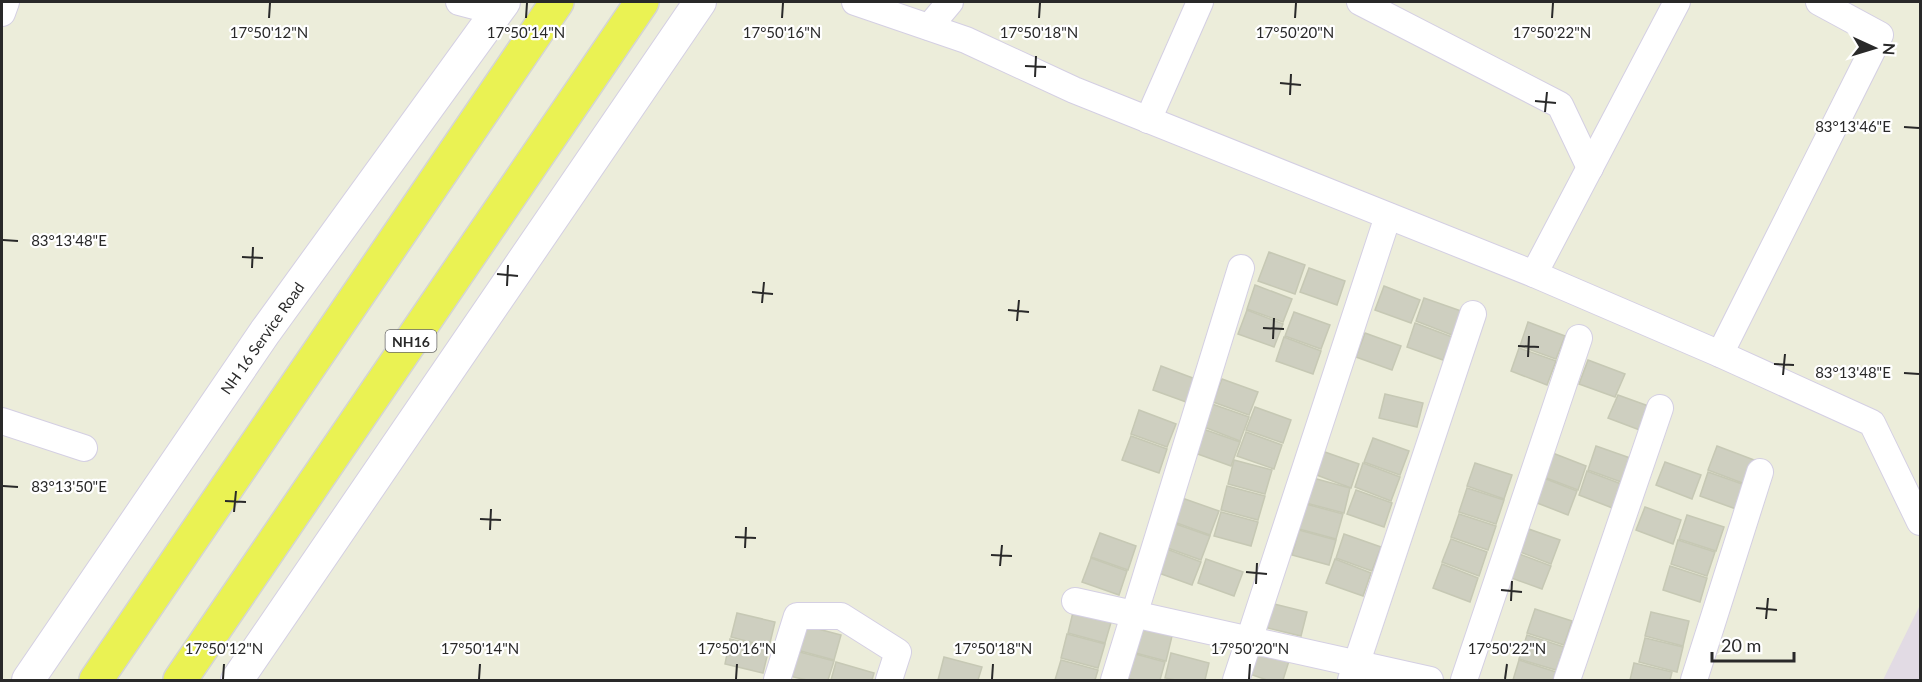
<svg xmlns="http://www.w3.org/2000/svg" width="1922" height="682" viewBox="0 0 1922 682" font-family="Lato,sans-serif">
<style>
.industrial{fill:#e2dbe4}
.building{fill:#cecfc0;stroke:#c6c8b4;stroke-width:1.5}
.lines{fill:none;stroke-linecap:round;stroke-linejoin:round}
.minor-casing{stroke:#d4cfe3;stroke-width:28}
.tertiary-casing{stroke:#d4cfe3;stroke-width:34}
.trunk-casing{stroke:#d4d4d4;stroke-width:36}
.minor{stroke:#fff;stroke-width:26}
.tertiary{stroke:#fff;stroke-width:32}
.trunk{stroke:#eaf253;stroke-width:33}
.ticks{fill:none;stroke:#292929;stroke-width:2}
.labels{text-anchor:middle;dominant-baseline:central;stroke-width:4.5;stroke-linejoin:round;paint-order:stroke}
.shield{fill:#fff;stroke:#696969;stroke-width:1.5}
.shield-label{font-size:14px;font-weight:bold;fill:#292929}
.street-label{font-size:15px;fill:#292929;stroke:#fff}
.ticks-label{font-size:15px;text-anchor:middle;fill:#292929;stroke:#fff;stroke-width:4.5;stroke-linejoin:round;paint-order:stroke}
</style>
<rect width="100%" height="100%" fill="#ecedda"/>
<!-- industrial -->
<path class="industrial" d="M1920,604V680H1883L1920,605Z"/>
<!-- building -->
<g class="building">
<path d="M1269,252L1305,265L1295,294L1258,281Z"/>
<path d="M1309,268L1345,281L1337,305L1300,292Z"/>
<path d="M1255,285L1292,299L1283,322L1247,309Z"/>
<path d="M1384,286L1420,300L1411,323L1375,310Z"/>
<path d="M1424,298L1461,311L1452,335L1416,321Z"/>
<path d="M1247,310L1283,324L1274,347L1238,334Z"/>
<path d="M1294,312L1330,325L1321,349L1285,336Z"/>
<path d="M1528,322L1565,336L1556,359L1520,346Z"/>
<path d="M1415,323L1452,337L1443,360L1407,347Z"/>
<path d="M1365,333L1401,346L1392,370L1356,357Z"/>
<path d="M1284,337L1321,351L1313,374L1276,361Z"/>
<path d="M1519,348L1556,361L1547,385L1511,371Z"/>
<path d="M1588,360L1625,374L1615,397L1579,384Z"/>
<path d="M1161,366L1198,380L1189,403L1153,390Z"/>
<path d="M1222,379L1258,392L1249,415L1213,402Z"/>
<path d="M1385,394L1423,403L1417,427L1379,418Z"/>
<path d="M1618,395L1654,408L1645,432L1608,418Z"/>
<path d="M1212,404L1249,417L1240,441L1204,427Z"/>
<path d="M1255,407L1291,420L1283,443L1246,430Z"/>
<path d="M1139,410L1176,424L1167,447L1131,434Z"/>
<path d="M1203,429L1240,442L1231,466L1195,453Z"/>
<path d="M1246,432L1282,445L1274,469L1237,456Z"/>
<path d="M1131,436L1167,449L1159,473L1122,460Z"/>
<path d="M1373,438L1409,451L1400,475L1364,462Z"/>
<path d="M1596,446L1633,459L1624,483L1588,470Z"/>
<path d="M1717,446L1754,460L1745,484L1708,470Z"/>
<path d="M1322,451L1359,464L1351,488L1314,474Z"/>
<path d="M1550,452L1586,466L1578,490L1541,476Z"/>
<path d="M1234,460L1272,470L1265,494L1228,484Z"/>
<path d="M1665,462L1701,475L1692,499L1656,485Z"/>
<path d="M1363,463L1400,477L1391,501L1355,487Z"/>
<path d="M1475,463L1512,475L1504,499L1467,486Z"/>
<path d="M1587,471L1624,485L1615,509L1579,495Z"/>
<path d="M1708,472L1745,485L1736,509L1700,496Z"/>
<path d="M1541,477L1577,491L1568,515L1532,501Z"/>
<path d="M1313,478L1350,488L1344,513L1306,503Z"/>
<path d="M1227,486L1265,496L1258,520L1221,510Z"/>
<path d="M1467,488L1504,500L1496,524L1459,512Z"/>
<path d="M1356,490L1392,503L1384,527L1347,514Z"/>
<path d="M1182,498L1219,511L1210,535L1174,522Z"/>
<path d="M1306,504L1343,514L1336,539L1299,529Z"/>
<path d="M1645,507L1681,520L1673,544L1636,530Z"/>
<path d="M1221,512L1258,522L1251,546L1214,536Z"/>
<path d="M1459,514L1496,526L1488,550L1451,537Z"/>
<path d="M1687,515L1724,527L1716,551L1679,539Z"/>
<path d="M1173,523L1210,536L1201,560L1165,547Z"/>
<path d="M1523,527L1560,540L1551,564L1515,550Z"/>
<path d="M1299,530L1336,540L1329,565L1292,555Z"/>
<path d="M1100,533L1136,546L1128,570L1091,557Z"/>
<path d="M1344,534L1381,547L1372,571L1336,558Z"/>
<path d="M1451,539L1487,552L1479,576L1442,562Z"/>
<path d="M1678,540L1715,552L1707,576L1671,564Z"/>
<path d="M1164,548L1201,562L1192,585L1156,572Z"/>
<path d="M1514,552L1551,566L1542,589L1506,576Z"/>
<path d="M1091,558L1127,571L1119,595L1082,582Z"/>
<path d="M1206,559L1243,572L1234,596L1198,583Z"/>
<path d="M1335,559L1371,573L1363,596L1326,583Z"/>
<path d="M1442,564L1478,578L1470,602L1433,588Z"/>
<path d="M1670,566L1707,578L1700,602L1663,590Z"/>
<path d="M1270,603L1307,612L1301,636L1264,627Z"/>
<path d="M1074,608L1112,619L1105,643L1068,633Z"/>
<path d="M1535,609L1572,621L1564,645L1527,633Z"/>
<path d="M1651,612L1689,621L1683,646L1645,636Z"/>
<path d="M737,613L775,622L769,647L731,637Z"/>
<path d="M803,625L841,635L834,660L797,650Z"/>
<path d="M1134,626L1172,636L1166,661L1128,651Z"/>
<path d="M1067,634L1105,644L1098,668L1061,658Z"/>
<path d="M1527,635L1564,647L1556,670L1519,659Z"/>
<path d="M1645,638L1683,647L1677,672L1639,662Z"/>
<path d="M730,639L769,648L763,673L725,664Z"/>
<path d="M1253,648L1289,661L1283,680H1267L1244,672Z"/>
<path d="M796,651L834,661L828,680H807L789,676Z"/>
<path d="M1128,652L1165,662L1160,680H1136L1121,677Z"/>
<path d="M1171,653L1209,663L1205,680H1176L1165,678Z"/>
<path d="M944,657L982,667L978,680H938Z"/>
<path d="M1061,660L1098,670L1095,680H1055Z"/>
<path d="M1519,660L1556,672L1553,680H1513Z"/>
<path d="M836,662L874,673L872,680H831Z"/>
<path d="M1634,663L1672,672L1670,680H1630Z"/>
</g>
<g class="lines">
<!-- minor casing -->
<g class="minor-casing">
<g id="minor">
<path d="M459,2L497,12"/>
<path d="M855,2L966,40L1074,90L1534,274L1720,354L1872,423L1920,522"/>
<path d="M1360,2L1560,105L1590,168"/>
<path d="M2,13L6,2"/>
<path d="M929,27L950,2"/>
<path d="M1148,120L1200,2"/>
<path d="M1534,274L1677,2"/>
<path d="M1720,354L1880,35L1819,2"/>
<path d="M2,421L84,448"/>
<path d="M1075,601L1430,680"/>
<path d="M777,680L797,616H841L898,652L889,680"/>
<path d="M1114,680L1241,268"/>
<path d="M1236,680L1388,216"/>
<path d="M1351,680L1473,314"/>
<path d="M1464,680L1579,338"/>
<path d="M1567,680L1660,408"/>
<path d="M1694,680L1760,472"/>
</g>
</g>
<!-- tertiary casing -->
<g class="tertiary-casing">
<g id="tertiary">
<path d="M28,680L265,332L504,2"/>
<path d="M237,680L700,2"/>
</g>
</g>
<!-- trunk casing -->
<g class="trunk-casing">
<g id="trunk">
<path d="M96,680L557,2"/>
<path d="M180,680L642,2"/>
</g>
</g>
<!-- minor -->
<use href="#minor" class="minor"/>
<!-- tertiary -->
<use href="#tertiary" class="tertiary"/>
<!-- trunk -->
<use href="#trunk" class="trunk"/>
</g>
<!-- ticks -->
<path class="ticks" d="M269,18L270,3M526,18L527,3M782,18L783,3M1039,18L1040,3M1295,18L1296,3M1552,18L1553,3M1025,66L1046,67M1035,77L1036,56M1280,83L1301,85M1290,95L1291,74M1535,101L1556,103M1545,112L1547,92M1904,127L1919,128M3,240L18,241M242,257L263,258M252,268L253,247M497,274L518,276M507,286L508,265M752,292L773,294M762,303L764,282M1008,310L1029,312M1017,321L1019,300M1263,328L1284,329M1273,339L1274,318M1518,346L1539,347M1528,357L1529,336M1774,364L1794,365M1904,373L1919,374M1783,375L1785,354M3,486L18,487M225,501L246,502M234,512L236,491M480,519L501,520M490,530L491,509M735,537L756,538M745,548L746,527M991,555L1012,556M1000,566L1002,545M1246,572L1267,574M1256,584L1257,563M1501,590L1522,592M1511,601L1512,581M1756,608L1777,610M1766,619L1768,598M223,679L224,664M479,679L480,664M736,679L737,664M992,679L993,664M1249,679L1250,664M1505,679L1507,664"/>
<g class="labels">
<!-- shield labels -->
<rect class="shield" x="385.5" y="330" width="51" height="22" rx="4.5"/>
<g class="shield-label">
<text x="411" y="341">NH16</text>
</g>
<!-- street labels -->
<g class="street-label">
<text transform="translate(262 338) rotate(-55)">NH 16 Service Road</text>
</g>
</g>
<g class="ticks-label">
<text x="269" y="38">17°50'12"N</text>
<text x="526" y="38">17°50'14"N</text>
<text x="782" y="38">17°50'16"N</text>
<text x="1039" y="38">17°50'18"N</text>
<text x="1295" y="38">17°50'20"N</text>
<text x="1552" y="38">17°50'22"N</text>
<text x="1853" y="132">83°13'46"E</text>
<text x="69" y="246">83°13'48"E</text>
<text x="1853" y="378">83°13'48"E</text>
<text x="69" y="492">83°13'50"E</text>
<text x="224" y="654">17°50'12"N</text>
<text x="480" y="654">17°50'14"N</text>
<text x="737" y="654">17°50'16"N</text>
<text x="993" y="654">17°50'18"N</text>
<text x="1250" y="654">17°50'20"N</text>
<text x="1507" y="654">17°50'22"N</text>
</g>
<!-- border -->
<rect width="1922" height="682" fill="none" stroke="#292929" stroke-width="6"/>
<!-- north arrow -->
<g transform="translate(1874 48) rotate(94)" stroke="#ffffff" stroke-width="4.5" paint-order="stroke">
<path d="M0-4.5L10 22L0 15L-10 22Z" fill="#292929"/>
<text y="-9" font-size="16" font-weight="bold" text-anchor="middle" fill="#292929">N</text>
</g>
<!-- scale -->
<path d="M1712 652v9h82v-9" fill="none" stroke="#292929" stroke-width="3"/>
<text x="1721" y="652" font-size="18" fill="#292929" stroke="#ffffff" stroke-width="4.5" paint-order="stroke">20 m</text>
</svg>
